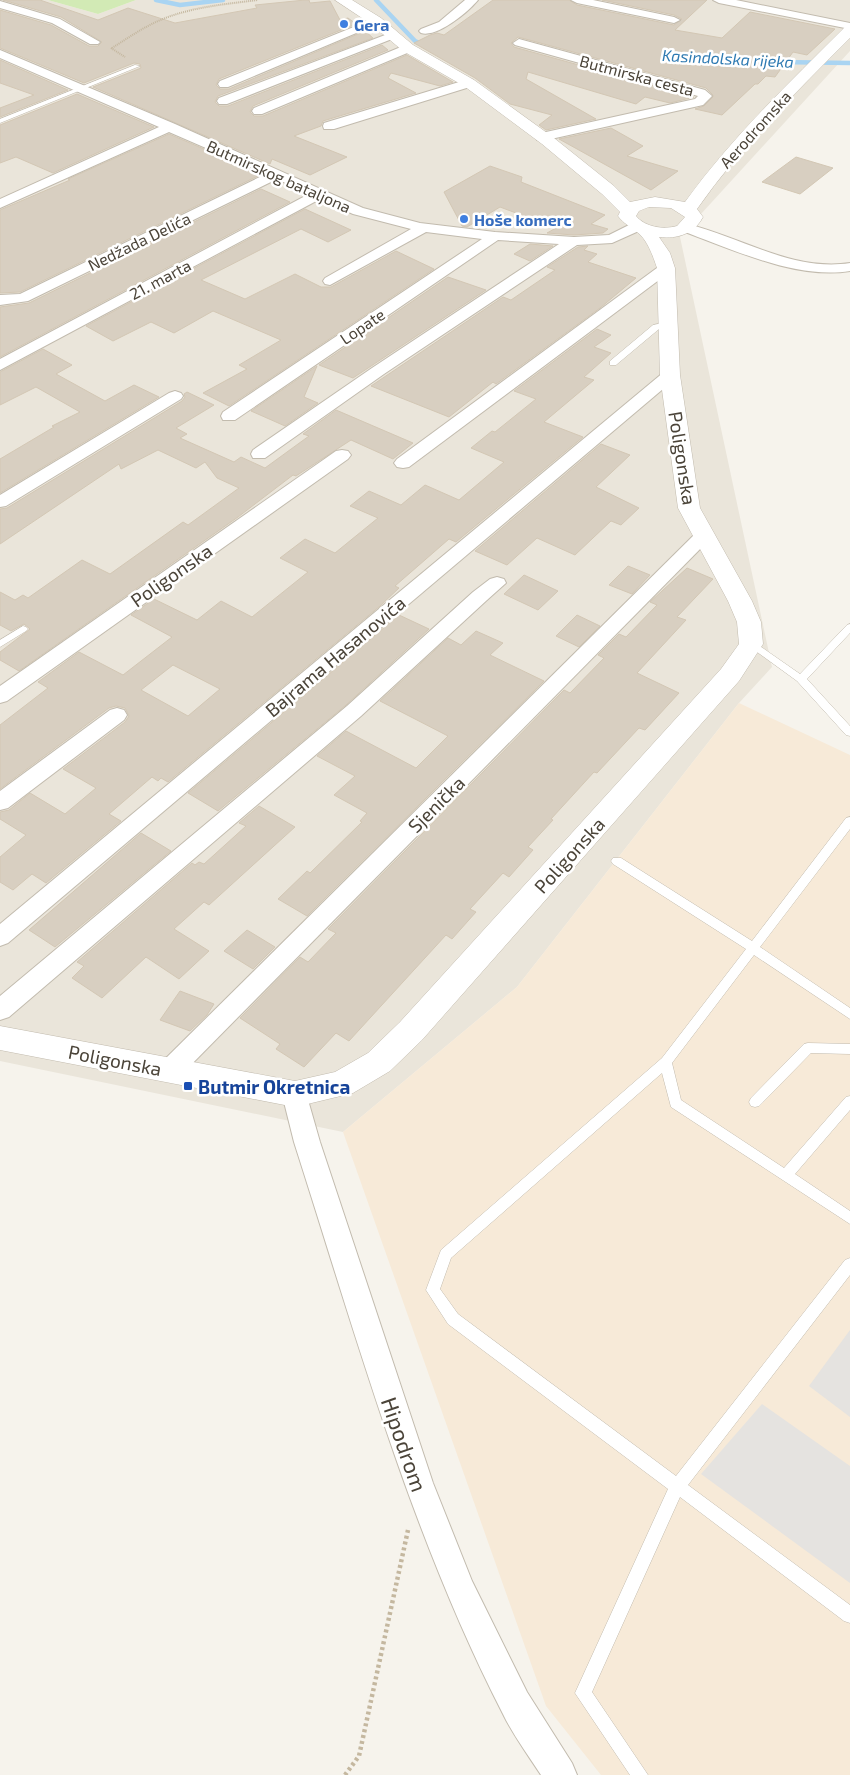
<svg xmlns="http://www.w3.org/2000/svg" width="850" height="1775" viewBox="0 0 850 1775" font-family="'Exo 2',sans-serif">
<style>
.residential{fill:#eae5da}
.commercial{fill:#f7ead8}
.green{fill:#d2eab5}
.parking{fill:#e5e3e0}
.lines{fill:none;stroke-linecap:round;stroke-linejoin:round}
.stream{stroke:#a9d4f2;stroke-width:4.5}
.building{fill:#d8cfc1;stroke:#d3c7b4;fill-rule:evenodd}
.service-casing{stroke:#c2bbae;stroke-width:1}
.minor-casing{stroke:#c2bbae;stroke-width:2}
.tertiary-casing{stroke:#c2bbae;stroke-width:1}
.path-far1{stroke:#c4b79f;stroke-width:2;stroke-dasharray:1 1;stroke-linecap:butt}
.path{stroke:#c4b79f;stroke-width:4.5;stroke-dasharray:3 3;stroke-linecap:butt}
.service{fill:#fff;fill-rule:evenodd}
.minor{fill:#fff;fill-rule:evenodd}
.tertiary{fill:#fff;fill-rule:evenodd}
.shop-dot{fill:#3f7fe0;stroke:#fff;stroke-width:2}
.transit-dot{fill:#1a4fb4;stroke:#fff;stroke-width:2}
.labels{text-anchor:middle;dominant-baseline:central;stroke-width:5;stroke-linejoin:round;paint-order:stroke}
.far-shop-label{font-size:16px;font-weight:bold;fill:#366cbe;stroke:#fff;text-anchor:start}
.far-water-label{font-size:16px;font-style:italic;fill:#2e7ab2;stroke:#fff}
.far-street-label{font-size:16px;fill:#4b4439;stroke:#fff}
.street-label{font-size:19px;fill:#4b4439;stroke:#fff}
.transit-label{font-size:19px;font-weight:bold;fill:#164399;stroke:#fff;text-anchor:start}
.near-street-label{font-size:22px;fill:#4b4439;stroke:#fff}
</style>
<rect width="100%" height="100%" fill="#f6f3ec"/>
<!-- residential -->
<path class="residential" d="M0,0H48L98,14L136,0H850V51L680,237L772,667L739,703L517,987L343,1132L0,1061Z"/>
<!-- commercial -->
<path class="commercial" d="M739,703L850,755V1775H601L546,1706L343,1132L517,987Z"/>
<!-- green -->
<path class="green" d="M48,0H136L98,14Z"/>
<!-- parking -->
<g class="parking">
<path d="M850,1330V1417L809,1386Z"/>
<path d="M762,1404L850,1466V1583L701,1474Z"/>
</g>
<g class="lines">
<!-- stream -->
<g class="stream">
<path d="M156,0L180,5L223,0"/>
<path d="M376,0L415,41L426,46"/>
<path d="M777,62L850,63"/>
</g>
</g>
<!-- building -->
<g class="building">
<path d="M3,0H40L98,20L128,8L175,23L257,8L255,5L305,0H309L310,3L330,1L340,20L348,18L356,24L219,79L216,85L220,89H229L365,31L373,38L218,96L215,102L219,106H228L382,45L388,50L253,106L250,112L254,116H263L407,55L453,82L440,86L391,73L388,78L416,93L323,121L321,126L294,136L347,157L310,175L272,159L270,164L93,87L141,68L140,64L134,63L84,83L0,48V10L51,25L89,46H98L102,42L61,17Z"/>
<path d="M493,0H569L577,5L674,25L682,19L674,15L602,0H707L675,30L722,38L750,12L835,29L807,55L793,52L775,77L766,76L758,84H755L722,115L695,109L704,106L713,97V95L706,88L518,37L511,43L514,47L694,97L670,103L645,97L636,104L528,72L526,79L596,119L546,130L539,125L552,115L510,104L475,78L414,43L430,35L437,33L444,35Z"/>
<path d="M0,60L68,90L0,117V108L34,95L0,83Z"/>
<path d="M77,94L154,127L53,173L16,157L0,163V125Z"/>
<path d="M611,128L643,146L627,156L678,171L651,190L559,139Z"/>
<path d="M169,134L262,174L20,292L0,293V210L70,180L68,179Z"/>
<path d="M796,157L833,168L800,194L762,182Z"/>
<path d="M490,166L522,177L521,182L605,215L591,224L608,229L603,233L574,235L547,233L556,228L500,207L467,227L462,226L444,192Z"/>
<path d="M261,189L290,202L0,357V307L29,303Z"/>
<path d="M305,209L351,230L328,242L301,229L201,280L245,299L295,274L321,287H331L396,251L434,269L229,406L203,393L247,369L239,365L281,340L213,311L174,333L151,322L113,341L86,326Z"/>
<path d="M530,244L553,246L530,261L514,254Z"/>
<path d="M588,246L584,250L597,254L588,262L636,278L600,308L496,384L493,382L449,417L371,386L503,297L511,300L555,270L547,267L578,247Z"/>
<path d="M448,277L486,290L353,378L319,365Z"/>
<path d="M597,329L611,335L594,347L611,353L584,377L594,380L544,422L583,437L456,542L449,539L395,586L399,588L380,606L168,782L161,778L158,781L152,777L109,814L121,821L46,883L32,874L13,890L0,882V857L26,835L0,819V812L9,810L30,793L65,814L96,788L63,769L125,722L129,716L125,708L116,706L109,708L0,789V725L48,688L38,682L79,652L123,675L172,637L131,615L154,599L197,620L221,601L252,617L308,572L280,558L305,539L335,553L378,518L350,506L369,491L401,505L425,485L459,500L504,462L471,448L492,431L495,432L536,399L514,391ZM173,665L220,689L188,716L141,690Z"/>
<path d="M43,349L72,365L56,374L105,401L134,385L159,397L0,493V459L54,427L52,426L80,412L36,387L0,405V372Z"/>
<path d="M317,366L304,397L318,403L285,426L251,411Z"/>
<path d="M187,392L214,405L176,428L187,434L180,438L234,462L241,457L265,468L309,436L303,434L336,410L413,443L393,459L351,440L296,476L293,475L238,517L19,671L0,660V652L30,629L24,624L11,631L0,625V592L15,600L23,595L28,598L82,560L110,574L183,522L188,525L239,488L217,478L205,462L196,468L158,450L121,469L119,464L0,544V509L7,508L182,401L185,397L184,394Z"/>
<path d="M601,444L630,455L596,487L639,508L621,525L611,521L575,555L537,538L507,565L475,551Z"/>
<path d="M628,566L650,575L632,594L609,585Z"/>
<path d="M687,568L713,579L677,617L686,620L637,673L679,693L645,730L639,728L597,773L594,772L551,819L553,820L528,847L533,850L509,877L503,873L470,909L476,912L452,939L446,935L349,1041L336,1033L304,1067L276,1049L280,1044L240,1018L300,957L308,962L336,933L328,929L564,690L570,693L604,658L598,655L619,634L626,637L657,605L650,602Z"/>
<path d="M524,575L558,591L538,610L504,594Z"/>
<path d="M399,615L429,629L346,705L218,811L188,793Z"/>
<path d="M577,615L600,626L579,647L556,636Z"/>
<path d="M476,631L503,643L490,655L544,681L307,916L278,899L307,871L310,873L362,822L360,821L367,813L334,795L355,776L317,756L346,731L416,768L448,736L380,701L448,638L461,645Z"/>
<path d="M259,806L295,827L209,905L204,902L174,929L209,951L179,979L146,957L102,998L72,978L84,966L77,962L192,863L195,865L199,862L204,864L246,826L239,823Z"/>
<path d="M141,833L171,851L55,947L29,930Z"/>
<path d="M247,930L275,947L253,969L224,951Z"/>
<path d="M180,991L214,1004L207,1015L190,1031L160,1020Z"/>
</g>
<g class="lines">
<!-- service casing -->
<g class="service-casing">
<g id="service">
<path d="M135,65L140,66L0,123V119Z"/>
<path d="M668,322L672,324L671,326L659,329L616,365H610V361L653,325Z"/>
<path d="M850,624V633L807,679L850,726V736L846,735L797,681L746,644L748,642H754L800,674L847,625Z"/>
<path d="M23,626L26,627L28,629L26,631L0,647V640Z"/>
<path d="M850,817V829L760,947L850,1008V1019L754,955L672,1063L681,1100L784,1168L846,1097L850,1096V1110L795,1174L850,1211V1224L671,1107L662,1073L451,1258L440,1289L458,1314L676,1476L845,1260L850,1258V1275L688,1485L850,1605V1623L844,1621L680,1497L592,1692L648,1775H630L575,1693L668,1489L448,1324L426,1290L441,1250L662,1058L746,949L613,864L611,861L613,858H621L752,941L846,818Z"/>
<path d="M808,1043L850,1044V1054L811,1053L759,1106L755,1107L751,1106L749,1102L751,1098L804,1044Z"/>
</g>
</g>
<!-- minor casing -->
<g class="minor-casing">
<g id="minor">
<path d="M465,0H478C468,12 437,38 421,33L419,31L421,29L439,22Z"/>
<path d="M571,0H593L674,17L680,20L674,23L577,3Z"/>
<path d="M713,0H736L850,23V29L719,3Z"/>
<path d="M0,1L60,19L100,42L98,44H90L52,23L0,8Z"/>
<path d="M376,18L380,19L382,21L380,23L228,87H220L218,84L220,81Z"/>
<path d="M393,32L397,33L399,35L397,37L227,104H219L217,101L219,98Z"/>
<path d="M519,39L705,90L712,96L703,105L542,141L537,140L536,137L537,134L695,99L698,96L515,45L513,43Z"/>
<path d="M408,44L414,48L412,51L262,114H254L252,111L254,108Z"/>
<path d="M0,50L175,124L363,208L420,223L495,232L574,237L609,235L631,224H641L643,227L641,230L612,243L577,245L384,374L265,458H253L251,454L253,450L372,368L559,244L498,240L235,420H223L221,416L223,412L482,239L426,232L330,285L325,284L323,281L325,278L411,229L353,214L320,199L0,370V359L309,194L277,179L28,301L0,305V295L20,294L266,174L169,132L0,208V199L159,127L0,58Z"/>
<path d="M469,79L473,80L475,83L473,86L334,129H324L323,126L324,123Z"/>
<path d="M687,224C741,237 793,272 850,263V271C796,280 732,249 682,231L680,228L682,225Z"/>
<path d="M666,264L671,265L673,268L671,271L409,467L403,468L397,467L394,463L397,459L661,265Z"/>
<path d="M670,370L676,372L678,375L676,378L8,943L0,946V924L664,372Z"/>
<path d="M175,391L181,393L183,396L181,399L6,506L0,507V495L169,393Z"/>
<path d="M342,450L348,451L351,455L348,459L7,701L0,703V686L336,451Z"/>
<path d="M703,530L709,532L712,536L709,540L178,1078L169,1081L160,1078L157,1071L160,1064L697,532Z"/>
<path d="M497,577L504,579L506,583L487,600L361,716L9,1017L0,1020V996L347,706L473,592L490,579Z"/>
<path d="M117,708L124,710L127,715L124,720L8,808L0,810V791L110,710Z"/>
<path d="M295,1083L304,1086L320,1142L433,1483L472,1581L527,1692L572,1763L577,1775H541C528,1755 513,1735 503,1714C410,1533 356,1335 294,1142L282,1094L286,1086Z"/>
</g>
</g>
<!-- tertiary casing -->
<g class="tertiary-casing">
<path id="tertiary" d="M335,0H352L381,18L413,45L474,80L554,138L614,186L630,202L655,197L685,202C732,137 789,83 845,27L850,26V38C796,92 741,146 697,209L703,217C694,234 678,239 659,237L670,253L675,268L680,375L700,508L752,601L761,622L763,644L739,681L422,1040L390,1071L353,1093L295,1107L0,1050V1026L295,1081L335,1072L368,1053L400,1022L721,669L739,644L737,622L728,601L678,508L660,375L657,268C653,256 647,239 637,232C630,226 624,224 618,216L620,212L602,194L542,144L464,86L403,51L371,24ZM649,207L671,208L685,217L677,226C663,230 645,227 636,216L639,211Z"/>
</g>
<!-- path-far1 -->
<g class="path-far1">
<path d="M111,48L125,57"/>
<path d="M112,48C128,38 145,26 163,19C192,7 226,4 258,0"/>
</g>
<!-- path -->
<path class="path" d="M345,1775L359,1756L408,1530"/>
<!-- service -->
<use href="#service" class="service"/>
<!-- minor -->
<use href="#minor" class="minor"/>
<!-- tertiary -->
<use href="#tertiary" class="tertiary"/>
</g>
<!-- markers -->
<g class="shop-dot">
<circle cx="344" cy="24" r="5"/>
<circle cx="464" cy="219" r="5"/>
</g>
<rect class="transit-dot" x="183" y="1081" width="10" height="10" rx="2.5"/>
<g class="labels">
<!-- far-shop labels -->
<g class="far-shop-label">
<text x="354" y="24">Gera</text>
<text x="474" y="219">Hoše komerc</text>
</g>
<!-- far-water labels -->
<g class="far-water-label">
<text transform="translate(728 58) rotate(3)">Kasindolska rijeka</text>
</g>
<!-- far-street labels -->
<g class="far-street-label">
<text transform="translate(637 75) rotate(15)">Butmirska cesta</text>
<text transform="translate(755 129) rotate(-48)">Aerodromska</text>
<text transform="translate(279 176) rotate(24)">Butmirskog bataljona</text>
<text transform="translate(139 241) rotate(-26)">Nedžada Delića</text>
<text transform="translate(160 279) rotate(-28)">21. marta</text>
<text transform="translate(362 326) rotate(-34)">Lopate</text>
</g>
<!-- street labels -->
<g class="street-label">
<text transform="translate(683 458) rotate(81)">Poligonska</text>
<text transform="translate(171 575) rotate(-35)">Poligonska</text>
<text transform="translate(335 656) rotate(-40)">Bajrama Hasanovića</text>
<text transform="translate(436 804) rotate(-45)">Sjenička</text>
<text transform="translate(569 855) rotate(-48)">Poligonska</text>
<text transform="translate(115 1060) rotate(11)">Poligonska</text>
</g>
<!-- transit labels -->
<g class="transit-label">
<text x="198" y="1086">Butmir Okretnica</text>
</g>
<!-- near-street labels -->
<g class="near-street-label">
<text transform="translate(405 1444) rotate(71)">Hipodrom</text>
</g>
</g>
</svg>
